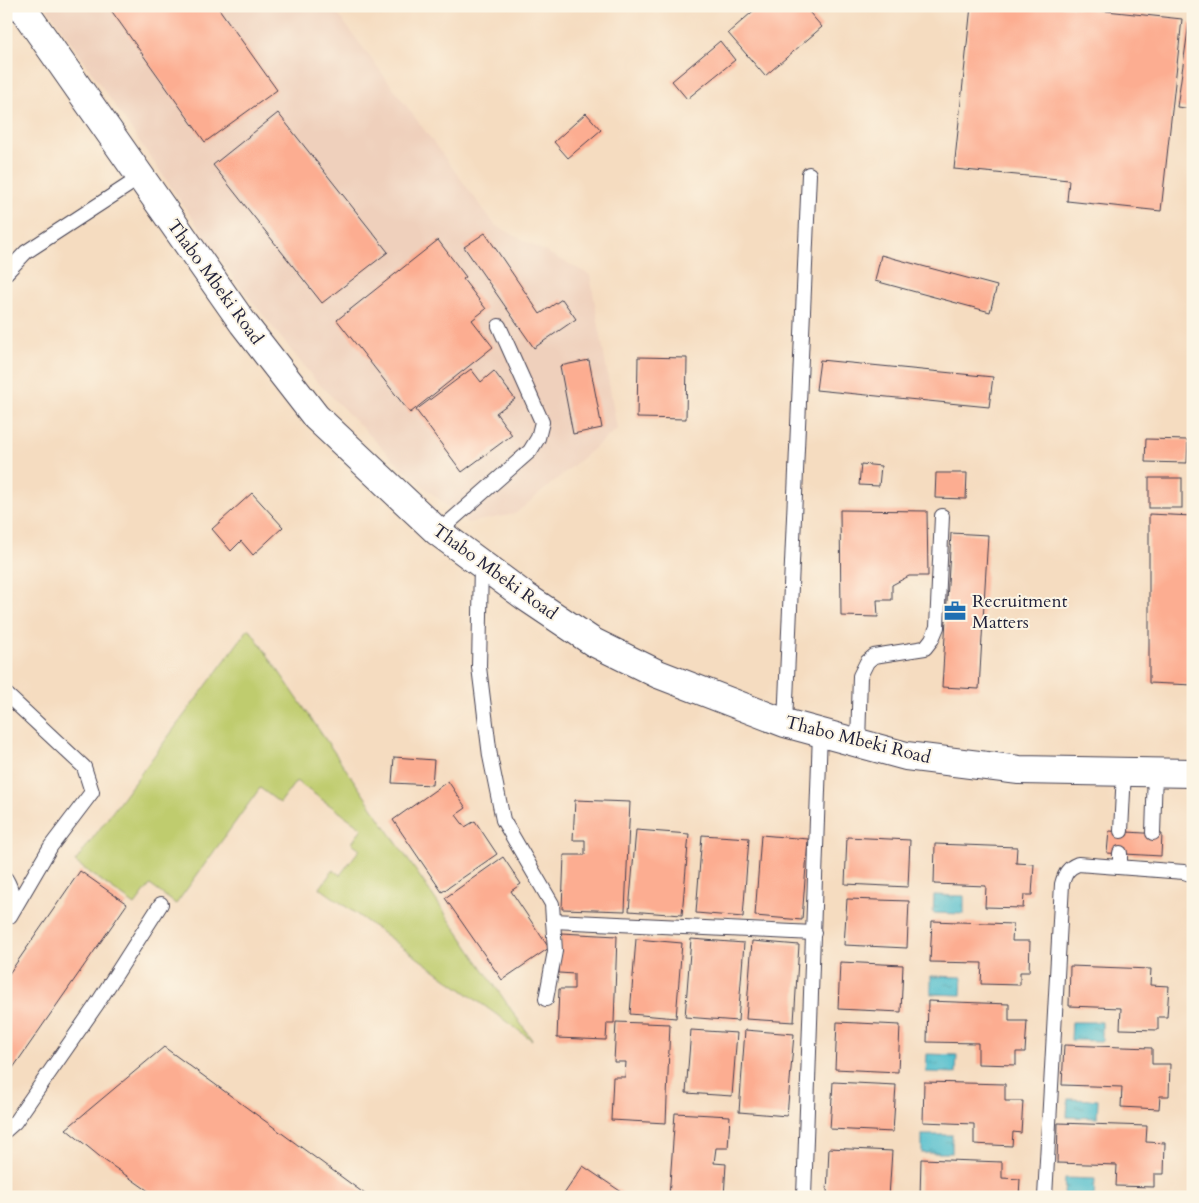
<svg xmlns="http://www.w3.org/2000/svg" width="1199" height="1203" viewBox="0 0 1199 1203" font-family="Cardo,serif">
<style>
.built{fill:#efd0bc}
.grass{fill:#bfcc6e;stroke:#707754}
.water{fill:url(#water-ripples);stroke:#3b7084}
.building{fill:#fcad91}
.lines{fill:none;stroke-linecap:round;stroke-linejoin:round}
.lane-casing{stroke:#423e4f;stroke-width:16}
.secondary-casing{stroke:#423e4f;stroke-width:30}
.lane{stroke:#fff;stroke-width:14}
.secondary{stroke:#fff;stroke-width:28}
.labels{text-anchor:middle;dominant-baseline:central;stroke-width:4;stroke-linejoin:round;paint-order:stroke}
.street-label{font-size:18px;fill:#22223b;stroke:#fcf5e5}
.poi-label{font-size:18px;fill:#22223b;stroke:#fcf5e5;text-anchor:start}
</style>
<defs>
<pattern id="water-ripples" width="26" height="14" patternUnits="userSpaceOnUse" patternTransform="scale(1.25)"><rect width="26" height="14" fill="#54bfce"/><path d="M2 4q2-2 4 0t4 0M15 11q2-2 4 0t4 0" fill="none" stroke="#459ba8"/></pattern>
</defs>
<rect width="100%" height="100%" fill="#fcf5e5"/>
<filter id="ink" filterUnits="userSpaceOnUse"><feTurbulence type="fractalNoise" baseFrequency=".02" numOctaves="2"/><feDisplacementMap in="SourceGraphic" scale="10" xChannelSelector="R" yChannelSelector="G"/><feConvolveMatrix kernelMatrix="1 2 1 2 8 2 1 2 1" color-interpolation-filters="sRGB"/></filter>
<filter id="wash" filterUnits="userSpaceOnUse"><feTurbulence type="fractalNoise" baseFrequency=".0096" numOctaves="4" result="noise"/><feDisplacementMap in="SourceGraphic" scale="20" xChannelSelector="R" yChannelSelector="G"/><feGaussianBlur stdDeviation="1.12" result="paint"/><feColorMatrix in="noise" values="0 0 0 0 0 0 0 0 0 0 0 0 0 0 0 0 0 1.4 0 .05"/><feComposite in="paint" operator="in"/></filter>
<g filter="url(#wash)">
<rect width="100%" height="100%" fill="#f5dcc0"/>
<!-- built -->
<path class="built" d="M46,6H332L495,225L590,275L617,429L515,514L467,523L405,471L315,380L235,280Z"/>
<!-- grass -->
<path class="grass" d="M249,628L532,1040L320,888L333,870L340,875L360,849L352,843L362,828L296,781L280,803L260,788L176,904L150,885L135,905L75,862Z"/>
<!-- water -->
<g class="water">
<path d="M934,895L964,896V914L933,913Z"/>
<path d="M931,976L962,977L961,995L931,994Z"/>
<path d="M1072,1022H1102V1041L1071,1040Z"/>
<path d="M927,1054L957,1055L956,1073L926,1072Z"/>
<path d="M1068,1099L1098,1100L1097,1118L1067,1117Z"/>
<rect x="922" y="1135" width="30" height="18"/>
<path d="M1065,1178L1095,1179L1094,1197L1064,1196Z"/>
</g>
<g id="blocks">
<!-- building -->
<g class="building">
<path d="M108,6H217L277,90L205,142Z"/>
<path d="M759,6H804L822,27L765,76L728,33Z"/>
<path d="M971,6H1059L1182,19L1161,211L1067,201L1069,180L954,169Z"/>
<path d="M1189,23L1193,25V109L1177,107Z"/>
<path d="M720,41L735,60L687,99L672,81Z"/>
<path d="M278,113L388,252L322,303L213,165Z"/>
<path d="M586,113L601,130L568,158L554,142Z"/>
<path d="M485,233L540,314L562,299L576,319L534,348L464,247Z"/>
<path d="M438,240L466,277L463,279L486,309L472,320L493,347L410,413L337,320Z"/>
<path d="M881,255L997,286L990,312L875,281Z"/>
<path d="M638,357L687,358L686,419L637,418Z"/>
<path d="M589,360L602,428L573,434L560,366Z"/>
<path d="M820,360L993,377L989,407L816,390Z"/>
<path d="M471,369L481,382L494,371L515,399L496,413L512,435L462,472L416,410Z"/>
<path d="M1146,439L1188,440L1187,463L1145,462Z"/>
<path d="M861,464L881,466L879,486L859,485Z"/>
<path d="M936,473H967L966,499L935,498Z"/>
<rect x="1149" y="478" width="33" height="30"/>
<path d="M252,493L283,527L253,555L241,541L231,551L212,529Z"/>
<path d="M840,510L927,511L928,576H909L892,585V600H877L878,617L841,616Z"/>
<path d="M1149,514L1193,516V685L1149,683Z"/>
<path d="M951,533L988,535L979,689L942,687Z"/>
<path d="M394,757L434,760L432,785L392,783Z"/>
<path d="M448,781L466,808L456,815L465,827L475,821L497,854L442,892L393,820Z"/>
<path d="M575,800L630,802L625,911L562,909L564,855H585V840H573Z"/>
<path d="M636,830L689,834L682,915L629,911Z"/>
<path d="M1109,831L1162,834L1161,856L1107,853Z"/>
<path d="M702,835L749,838L743,917L696,913Z"/>
<path d="M761,835L808,839L802,920L755,916Z"/>
<path d="M847,837L910,840L908,887L845,884Z"/>
<path d="M935,844L1017,847L1016,863L1034,864L1032,895H1024L1023,908L985,907L986,886L934,884Z"/>
<path d="M503,857L521,884L511,891L549,948L502,980L445,898Z"/>
<path d="M80,871L127,904L6,1078V978Z"/>
<path d="M847,899L909,901L907,948L844,945Z"/>
<path d="M932,921L1013,924L1012,941H1030L1029,972H1020V985L981,984L982,963L930,962Z"/>
<path d="M561,933L617,936L614,1023H607L606,1040L557,1038L559,989H574V974L559,973Z"/>
<path d="M636,939L682,943L676,1018L630,1014Z"/>
<path d="M691,939L744,943L738,1021L685,1017Z"/>
<path d="M752,941L799,945L794,1022L746,1019Z"/>
<path d="M840,962L903,965L901,1012L838,1009Z"/>
<path d="M1070,966L1151,969L1150,985L1169,986L1167,1017H1158V1030L1120,1029L1121,1008L1069,1006Z"/>
<path d="M928,1001L1009,1004V1021H1027L1025,1052H1016V1065L978,1064V1043L927,1042Z"/>
<path d="M616,1022L670,1024L666,1123L611,1120L613,1077H625L626,1062H614Z"/>
<path d="M837,1022L900,1025L898,1072L835,1069Z"/>
<path d="M691,1030L737,1033L732,1096L686,1093Z"/>
<path d="M745,1030L794,1034L787,1116L739,1112Z"/>
<path d="M1064,1045L1152,1048V1064H1170L1169,1096H1160L1159,1109L1121,1107L1122,1087L1062,1085Z"/>
<path d="M164,1047L369,1197H157L104,1160L66,1129Z"/>
<path d="M833,1082L896,1085L893,1132L830,1129Z"/>
<path d="M924,1082L1005,1084V1101H1023L1021,1133L1013,1132L1012,1146L974,1144V1124L923,1122Z"/>
<path d="M675,1113L730,1116L728,1148H716L714,1163L726,1164L724,1197H669Z"/>
<path d="M1058,1123L1147,1126L1146,1142L1165,1143L1164,1174H1154V1187L1116,1186L1117,1165L1057,1163Z"/>
<path d="M829,1148L892,1151L889,1197L827,1194Z"/>
<path d="M921,1159L1002,1162V1178L1020,1179L1019,1197H920Z"/>
<path d="M583,1166L629,1197H562Z"/>
</g>
</g>
</g>
<g filter="url(#ink)">
<use href="#blocks" fill-opacity="0" stroke="#423e4f" stroke-width="1"/>
<g class="lines">
<!-- lane casing -->
<g class="lane-casing">
<g id="lane">
<path d="M6,273L26,252L141,177"/>
<path d="M438,532L530,451L538,438L542,422L499,326"/>
<path d="M481,564L479,667L490,756L503,820L552,904L555,951L546,999"/>
<path d="M6,694L84,767L92,792L51,846L10,916"/>
<path d="M785,723L809,174"/>
<path d="M858,743L860,676L867,662L874,656L925,648L932,639L937,627L942,516"/>
<path d="M1121,831L1124,772"/>
<path d="M1153,833L1155,772"/>
<path d="M1120,867V853"/>
<path d="M6,879C12,889 14,900 11,912"/>
<path d="M553,921L814,933"/>
<path d="M6,1130L15,1122L97,1004L161,904"/>
<path d="M804,1197L820,732"/>
<path d="M1045,1197L1062,884C1065,873 1068,868 1078,864L1184,872L1193,875"/>
</g>
</g>
<!-- secondary casing -->
<g class="secondary-casing">
<path id="secondary" d="M21,6L243,323L316,417L438,532L526,597L593,642L658,674L785,723L906,756L1019,770L1193,773"/>
</g>
<!-- lane -->
<use href="#lane" class="lane"/>
<!-- secondary -->
<use href="#secondary" class="secondary"/>
</g>
</g>
<!-- icons -->
<defs>
<g id="office-bare" transform="scale(1.725)"><path d="M-6-3h4V-5.5h4V-3h4V5H-6ZM-1-4.5V-3h2v-1.5ZM-6 0V1H6V0Z" fill="#1f6fb2" stroke="#fcf5e5" stroke-width="2.5" paint-order="stroke"/></g>
</defs>
<g fill-rule="evenodd">
<use href="#office-bare" x="955" y="611"/>
</g>
<g class="labels">
<!-- street labels -->
<g class="street-label">
<text transform="translate(215 282) rotate(54)">Thabo Mbeki Road</text>
<text transform="translate(495 572) rotate(36)">Thabo Mbeki Road</text>
<text transform="translate(858 740) rotate(14)">Thabo Mbeki Road</text>
</g>
<!-- poi labels -->
<g class="poi-label">
<text x="972" y="601">Recruitment<tspan x="972" dy="21">Matters</tspan></text>
</g>
</g>
<!-- margin -->
<rect width="1199" height="1203" fill="none" stroke="#fcf5e5" stroke-width="25"/>
</svg>
